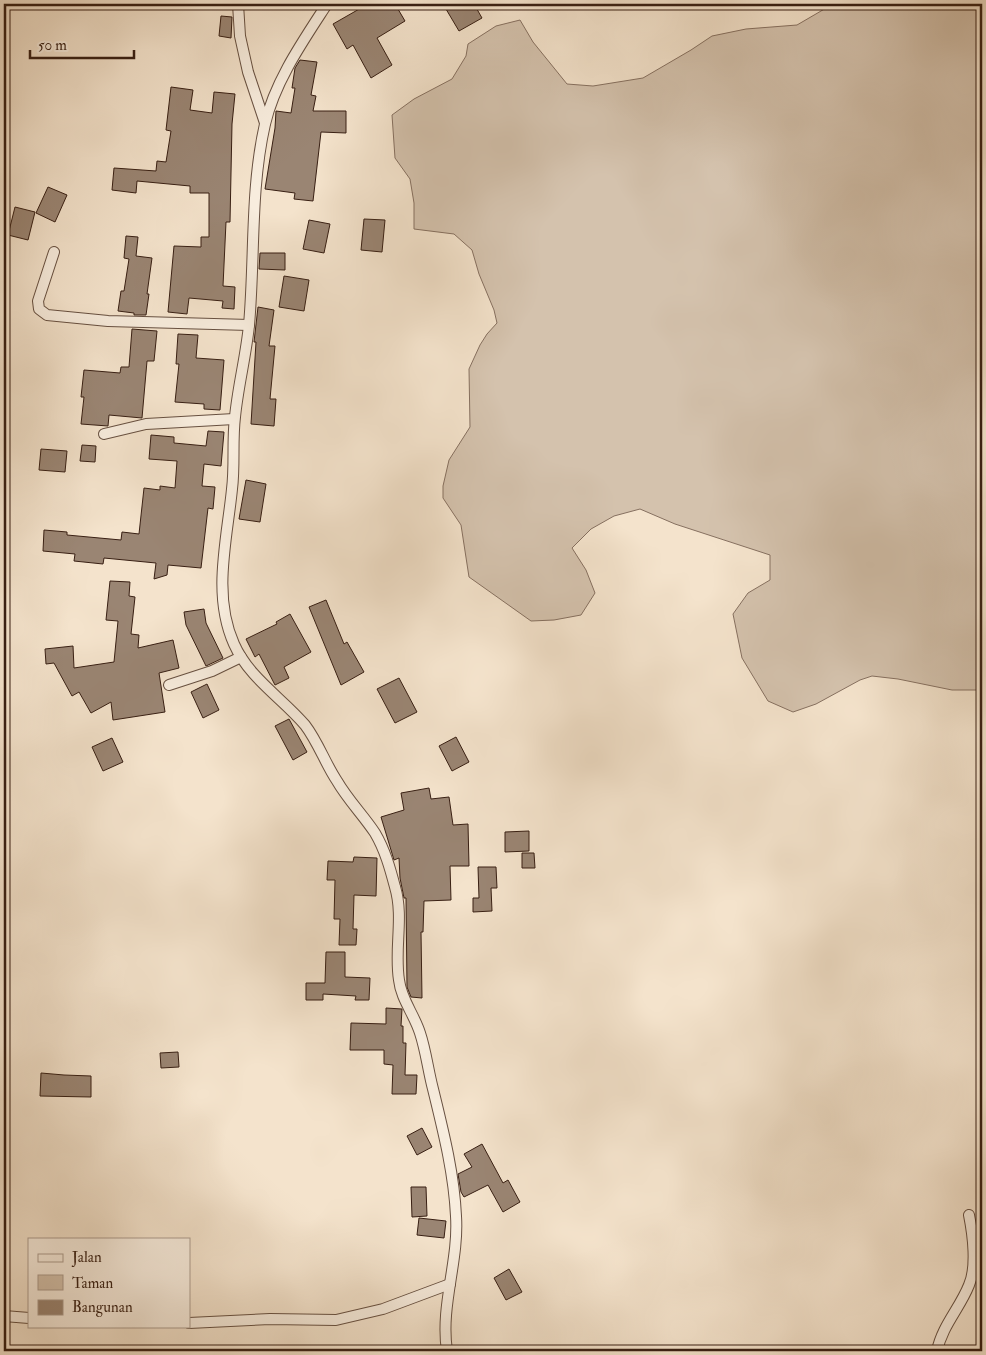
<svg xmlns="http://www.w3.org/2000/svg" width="986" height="1355" viewBox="0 0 986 1355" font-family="'IM FELL Double Pica',serif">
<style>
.green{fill:#d4c2ad;stroke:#867060}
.building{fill:#9a8573;stroke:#381f13}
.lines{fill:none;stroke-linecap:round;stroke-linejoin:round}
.minor-casing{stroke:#675041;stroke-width:12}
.minor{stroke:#f8edde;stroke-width:10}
</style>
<rect width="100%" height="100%" fill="#f4e3cc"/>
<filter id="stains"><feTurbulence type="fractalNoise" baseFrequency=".004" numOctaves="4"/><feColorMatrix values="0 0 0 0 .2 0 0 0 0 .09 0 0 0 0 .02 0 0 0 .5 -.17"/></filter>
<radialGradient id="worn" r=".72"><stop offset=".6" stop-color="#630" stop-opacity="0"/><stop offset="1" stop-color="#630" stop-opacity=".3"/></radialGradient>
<!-- green -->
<path class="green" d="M833,4H982V688L976,690H952L898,679L872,676L860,680L816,704L793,712L768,701L742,658L733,614L748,593L770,580V555L675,524L640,509L614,516L591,529L572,548L586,570L595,593L581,615L554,620L531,621L469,577L461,525L443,498V486L449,460L470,427L469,369L480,345L487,334L497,323L494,310L479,274L472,250L454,234L414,229V203L410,179L395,158L392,115L414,99L452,79L466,56L468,44L496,26L520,20L533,42L567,84L593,86L643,78L691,50L712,36L746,29L797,25Z"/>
<!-- building -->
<g class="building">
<path d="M368,4H395L405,21L377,38L392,65L371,78L353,45L347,49L333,24Z"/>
<path d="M443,4H474L482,18L459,31Z"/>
<path d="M221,16L232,17L231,38L219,36Z"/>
<path d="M300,60L317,62L311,95L316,96L313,111H346V133L321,132L313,201L294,199L295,193L265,189L275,128L276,111L291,113L295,88H292L295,68Z"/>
<path d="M171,87L193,90L190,110L212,113L214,92L235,94L232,124L230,222H226L223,286L235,287L234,309L222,308L223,301L189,298L187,314L168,312L174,246L201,247V237H209V193H190V186L137,181L136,193L112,190L114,168L156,171L157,161L166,162L171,131L166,130Z"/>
<path d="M48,187L67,195L55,222L36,213Z"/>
<path d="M15,207L35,212L28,240L8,235Z"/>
<path d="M364,219L385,220L382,252L361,250Z"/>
<path d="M309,220L330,224L324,253L303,249Z"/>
<path d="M126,236L138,237L136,256L152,258L147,294H149L146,315H134V313L118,311L121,291H124L129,259L124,258Z"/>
<path d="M260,253H285V270L259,269Z"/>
<path d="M284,276L309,280L304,311L279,307Z"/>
<path d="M258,307L274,310L269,346H275L270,399H276L274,426L251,424L256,342H254Z"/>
<path d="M132,329L157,331L154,361H147L142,418L109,415L108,426L81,424L84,397H81L84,370L120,373L121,367H129Z"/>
<path d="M178,334L198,335L196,358L224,360L220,410L204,409V404L175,402L179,364H176Z"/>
<path d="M208,431L224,432L221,466L204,464L202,486L215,487L213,509L208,508L201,568L168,565L167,575L154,579L156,563L104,558L103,564L74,561L75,554L43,551L44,530L67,532V535L121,540L122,532L139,534L144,488L160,490V486L175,488L177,461L149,459L151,435L174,437V443L206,446Z"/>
<path d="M82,445L96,446L95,462L80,461Z"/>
<path d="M41,449L67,451L65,472L39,470Z"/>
<path d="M246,480L266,484L260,522L239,519Z"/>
<path d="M110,581L130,582L129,596L135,597L131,634L139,635L138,648L173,640L179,668L159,673L165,712L113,720L111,702L91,713L79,692L72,696L54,663L46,664L45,649L73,646L74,668L114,662L118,621L106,620Z"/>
<path d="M326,600L344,644L347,642L364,672L341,685L309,607Z"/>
<path d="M204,609L206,623L223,658L206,666L186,625L184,612Z"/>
<path d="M290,614L311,652L284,667L289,678L275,685L259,654L255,657L246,639L277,624L276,622Z"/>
<path d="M399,678L417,712L395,723L377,689Z"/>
<path d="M207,684L219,710L203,718L191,692Z"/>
<path d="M289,719L307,752L293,760L275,726Z"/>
<path d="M456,737L469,762L452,771L439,746Z"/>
<path d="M112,738L123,762L103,771L92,747Z"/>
<path d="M429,788L431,799L449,797L453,825L468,824L469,866H450L451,900L424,901L423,932H421L422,998L411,997L407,987L406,898H404L400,878L399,858L394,860L381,817L404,810L401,793Z"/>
<path d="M529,831V851L505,852V832Z"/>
<path d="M522,853H534L535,868H522Z"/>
<path d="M354,857L377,858L376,896L354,895L353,929H357L356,945H339L340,919H334L335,880H327L328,861L353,862Z"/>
<path d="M478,867H496L497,888H491L492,911L473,912V898H479Z"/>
<path d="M326,952H345V977L370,978L369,1000H355L356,996L323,994V1000H306V983H325Z"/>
<path d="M386,1008L402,1009L401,1026H403V1043H406L405,1075H417L416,1094H392L393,1065L384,1064V1050H350L351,1023L386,1024Z"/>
<path d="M178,1052L179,1067L161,1068L160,1053Z"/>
<path d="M41,1073L64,1075L91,1076V1097L40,1096Z"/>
<path d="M422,1128L432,1147L417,1155L407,1136Z"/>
<path d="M482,1144L503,1183L508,1180L520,1202L503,1212L488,1185L464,1197L461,1192L458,1174L472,1167L464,1154Z"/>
<path d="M411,1187H426L427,1216L412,1217Z"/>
<path d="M419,1218L446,1221L444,1238L417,1235Z"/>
<path d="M509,1269L522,1292L506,1300L494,1278Z"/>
</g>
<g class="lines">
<!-- minor casing -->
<g class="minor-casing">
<g id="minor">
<path d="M238,4L240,36L248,72L265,123"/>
<path d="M327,4C303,41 275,81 265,124C250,190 255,258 249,325C246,356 238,386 235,417C232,441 235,465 232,489C227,540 212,595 234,644C249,678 282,698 305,725C318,742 325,763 337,781C348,800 363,815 375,833C385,850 390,868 395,887C404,917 394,949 399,980C401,999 414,1014 420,1033C426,1051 428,1070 433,1089C443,1130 454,1173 456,1216C459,1261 440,1306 447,1351"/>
<path d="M54,252L38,301L39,309L47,315L108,321L249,325"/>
<path d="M104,434L146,424L234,419"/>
<path d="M169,685L212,671L241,657"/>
<path d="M4,1316L29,1318"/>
<path d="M189,1323L270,1319L336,1320L383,1309L450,1284"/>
<path d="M937,1351C942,1326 960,1308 969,1285C977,1267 973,1235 969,1215"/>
</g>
</g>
<!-- minor -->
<use href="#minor" class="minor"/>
</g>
<!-- margin -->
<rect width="986" height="1355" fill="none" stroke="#f4e3cc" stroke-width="20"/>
<rect x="5" y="5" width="976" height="1345" fill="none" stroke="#381f13" stroke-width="2.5"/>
<rect x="10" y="10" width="966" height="1335" fill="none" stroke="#381f13"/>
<!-- legend -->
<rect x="28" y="1238" width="162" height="90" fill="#f8edde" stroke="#ab9b8d"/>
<rect x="38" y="1254" width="25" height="8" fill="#f8edde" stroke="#ab9b8d"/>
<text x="72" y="1262" font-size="15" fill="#381f13">Jalan</text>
<rect x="38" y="1275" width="25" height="15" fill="#d4c2ad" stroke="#ab9b8d"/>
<text x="72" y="1288" font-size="15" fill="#381f13">Taman</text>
<rect x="38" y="1300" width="25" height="15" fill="#9a8573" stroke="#ab9b8d"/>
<text x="72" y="1312" font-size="15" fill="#381f13">Bangunan</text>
<!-- scale -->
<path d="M30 50v8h104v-8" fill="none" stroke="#381f13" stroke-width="2.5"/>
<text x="38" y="50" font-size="15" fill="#381f13" stroke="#f8edde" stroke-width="4" paint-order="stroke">50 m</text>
<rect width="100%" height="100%" filter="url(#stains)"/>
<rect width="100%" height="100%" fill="url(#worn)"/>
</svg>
